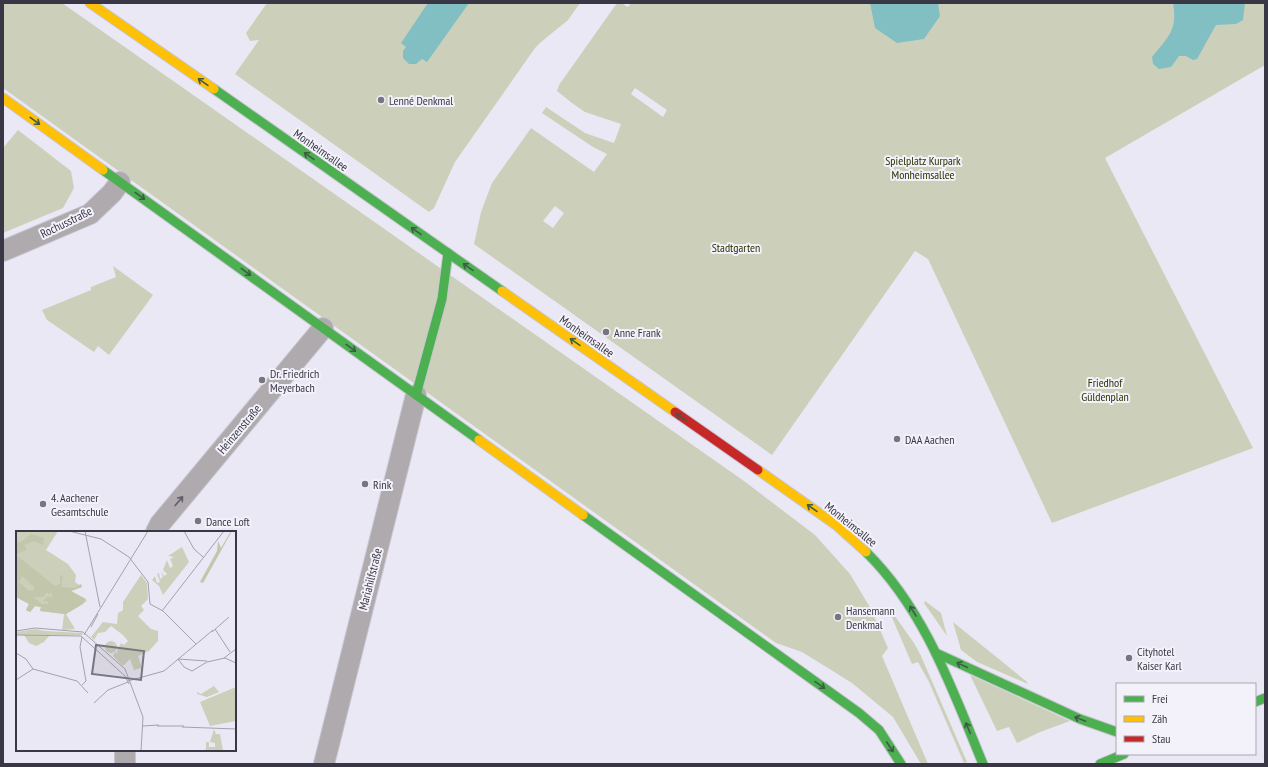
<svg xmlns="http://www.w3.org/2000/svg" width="1268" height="767" viewBox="0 0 1268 767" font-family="'PT Sans Narrow',sans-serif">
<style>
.green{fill:#ccd0ba;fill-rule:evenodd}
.water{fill:#82bfc3}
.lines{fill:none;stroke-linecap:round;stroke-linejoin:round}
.street-casing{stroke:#c7c5d0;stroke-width:22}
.fast-casing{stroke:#c7c5d0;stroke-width:11}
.slow-casing{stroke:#c7c5d0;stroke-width:11}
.jam-casing{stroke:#c7c5d0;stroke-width:11}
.street{stroke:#aeaaae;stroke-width:20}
.fast{stroke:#4caf50;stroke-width:9}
.slow{stroke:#ffc107;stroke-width:9}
.jam{stroke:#c62828;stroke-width:9}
.oneway{stroke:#3f5b48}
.oneway2{stroke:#625f6a}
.poi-dot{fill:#777582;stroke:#f3f2fa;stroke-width:1.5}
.labels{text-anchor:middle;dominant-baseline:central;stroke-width:4;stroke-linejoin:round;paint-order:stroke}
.poi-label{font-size:12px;fill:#393745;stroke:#f3f2fa;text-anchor:start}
.street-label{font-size:12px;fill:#393745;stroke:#f3f2fa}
.park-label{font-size:12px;fill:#2d3100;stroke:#f3f2fa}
.inset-road{fill:none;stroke:#a3a1ae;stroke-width:1}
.view{fill:#777582;fill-opacity:0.15;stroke:#777582;stroke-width:2}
.inset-edge{fill:none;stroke:#393745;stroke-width:2}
</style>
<rect width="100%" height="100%" fill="#eae8f4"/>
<!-- green -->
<g class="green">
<path d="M3,3H62L744,481L815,535L850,574L871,609L888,648L882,656L928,764H921L893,717L852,683L802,652L776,643L3,88Z"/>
<path d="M267,3H580L568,20L541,42L535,48L455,162L434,208L429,212L235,74L259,40L250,41L246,33Z"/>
<path d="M617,3H621L628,7L631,3H1265V65L1105,158L1253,448L1052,523L928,259L915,251L772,455L474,244L481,212L492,183L531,128L594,172L607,154L593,147L542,113L546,107L585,133L614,143L621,124L585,112L572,103L557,91L559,85ZM635,88L667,110L663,117L631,94ZM555,206L564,213L553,228L543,221Z"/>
<path d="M18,130L71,171L74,188L63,208L3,233V148Z"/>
<path d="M113,266L153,295L109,355L98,346L94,352L47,320L42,310L91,290V287L116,277Z"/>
<path d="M925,601L941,613L947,636L924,603Z"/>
<path d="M892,612L914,643L921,656L967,762L964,763L929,682L918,662L912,664L890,613Z"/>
<path d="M953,622L1026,681L1028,684L977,662L961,650Z"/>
<path d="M970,675L1070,721L1040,732L1017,743L1009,727L997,731Z"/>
</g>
<!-- water -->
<g class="water">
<path d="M428,3H469L427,62L422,59L416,64H409L403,58V51L406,47L401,43Z"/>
<path d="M870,3H938L940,16L924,39L897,43L875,28Z"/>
<path d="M1173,3H1245L1243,20L1236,24L1216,25L1197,59L1193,60L1186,56H1179L1171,67L1159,69L1153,64L1152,57C1168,37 1178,30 1173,3Z"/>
</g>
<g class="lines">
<!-- street casing -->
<g class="street-casing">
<g id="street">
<path d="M3,251L90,214L112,193L120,182"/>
<path d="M156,532L160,524L323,328"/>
<path d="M125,750V764"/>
<path d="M324,764L416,395"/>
</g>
</g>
<!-- fast casing -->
<g class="fast-casing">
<g id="fast">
<path d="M214,89L502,291"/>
<path d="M103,170L479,440"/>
<path d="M416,395L442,299L448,253"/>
<path d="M583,515L859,713L879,730L901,764"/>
<path d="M866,552C925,610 952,689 983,764"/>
<path d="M936,653L1080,719L1117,732"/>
<path d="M1255,702L1265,698"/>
<path d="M1100,764L1124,754"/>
</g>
</g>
<!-- slow casing -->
<g class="slow-casing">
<g id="slow">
<path d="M90,3L214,89"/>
<path d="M3,98L103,170"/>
<path d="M502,291L675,412"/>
<path d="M479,440L583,515"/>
<path d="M758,470L836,525L866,552"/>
</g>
</g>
<!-- jam casing -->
<g class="jam-casing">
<path id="jam" d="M675,412L758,470"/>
</g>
<!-- street -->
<use href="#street" class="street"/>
<!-- fast -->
<use href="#fast" class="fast"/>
<!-- slow -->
<use href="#slow" class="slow"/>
<!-- jam -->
<use href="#jam" class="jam"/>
</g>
<!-- one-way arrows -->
<defs><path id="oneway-shaft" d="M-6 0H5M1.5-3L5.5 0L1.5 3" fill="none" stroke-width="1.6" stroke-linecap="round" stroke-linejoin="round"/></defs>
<g class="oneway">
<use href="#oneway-shaft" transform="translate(203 82) rotate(-145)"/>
<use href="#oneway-shaft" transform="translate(35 121) rotate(36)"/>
<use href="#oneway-shaft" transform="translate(309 156) rotate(-145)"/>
<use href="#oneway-shaft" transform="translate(140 196) rotate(36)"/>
<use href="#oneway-shaft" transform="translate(416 231) rotate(-145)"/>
<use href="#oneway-shaft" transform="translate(468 267) rotate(-145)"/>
<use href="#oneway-shaft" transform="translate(246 272) rotate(36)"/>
<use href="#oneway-shaft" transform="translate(575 342) rotate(-145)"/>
<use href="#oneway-shaft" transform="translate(351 348) rotate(36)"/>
<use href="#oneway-shaft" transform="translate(681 417) rotate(-145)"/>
<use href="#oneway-shaft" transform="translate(812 508) rotate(-145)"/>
<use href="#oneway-shaft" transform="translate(913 611) rotate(-122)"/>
<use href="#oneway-shaft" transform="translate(962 665) rotate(-155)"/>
<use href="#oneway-shaft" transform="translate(820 685) rotate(35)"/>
<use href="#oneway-shaft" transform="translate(1080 719) rotate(-158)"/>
<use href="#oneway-shaft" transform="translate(968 728) rotate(-113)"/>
<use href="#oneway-shaft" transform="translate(890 747) rotate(57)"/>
</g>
<use class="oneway2" href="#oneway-shaft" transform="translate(179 501) rotate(-50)"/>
<!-- markers -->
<g class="poi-dot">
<circle cx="381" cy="100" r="4"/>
<circle cx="606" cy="332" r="4"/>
<circle cx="262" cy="380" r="4"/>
<circle cx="897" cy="439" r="4"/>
<circle cx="365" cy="484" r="4"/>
<circle cx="43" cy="504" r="4"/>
<circle cx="198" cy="521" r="4"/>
<circle cx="838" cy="617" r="4"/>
<circle cx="1129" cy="658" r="4"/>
</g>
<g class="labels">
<!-- poi labels -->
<g class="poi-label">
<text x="389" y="100">Lenné Denkmal</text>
<text x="614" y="332">Anne Frank</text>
<text x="270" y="373">Dr. Friedrich<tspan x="270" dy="14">Meyerbach</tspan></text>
<text x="905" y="439">DAA Aachen</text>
<text x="373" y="484">Rink</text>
<text x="51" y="497">4. Aachener<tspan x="51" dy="14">Gesamtschule</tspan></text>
<text x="206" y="521">Dance Loft</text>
<text x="846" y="610">Hansemann<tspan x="846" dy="14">Denkmal</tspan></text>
<text x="1137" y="651">Cityhotel<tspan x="1137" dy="14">Kaiser Karl</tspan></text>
</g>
<!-- street labels -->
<g class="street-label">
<text transform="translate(321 150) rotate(35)">Monheimsallee</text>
<text transform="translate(66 222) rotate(-26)">Rochusstraße</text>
<text transform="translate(587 336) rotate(35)">Monheimsallee</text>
<text transform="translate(239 429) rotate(-50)">Heinzenstraße</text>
<text transform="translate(851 524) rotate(39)">Monheimsallee</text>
<text transform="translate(370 579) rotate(-76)">Mariahilfstraße</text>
</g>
<!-- park labels -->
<g class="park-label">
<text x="923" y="160">Spielplatz Kurpark<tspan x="923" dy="14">Monheimsallee</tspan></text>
<text x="736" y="247">Stadtgarten</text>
<text x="1105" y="382">Friedhof<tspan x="1105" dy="14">Güldenplan</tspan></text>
</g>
</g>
<!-- overview -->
<g transform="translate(16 531)">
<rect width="220" height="220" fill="#eae8f4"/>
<path d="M0,0H42L30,19L52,33L60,44L59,51L66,56L55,60L71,70L50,83L59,98L46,99L48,83L24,80L25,76L19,75L14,81L10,79L13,73L0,66ZM166,16L173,31L147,64L143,55L136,49L139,45L141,52L144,51L141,43L143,42L144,48L147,46L145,40L148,45L151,43L147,39L151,29L154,37L157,35L154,28L158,26L152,25ZM125,44L131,52L132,68L125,75L128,79L122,85L135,98L142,100V110L133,120L122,125L126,137L118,139L114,128L107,135L97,125L99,121L102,123L100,120L103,122L101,120L105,112L108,114L112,110L107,104L95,95L89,101L82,102L78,109L75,106L87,91L101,93L102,82L107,79V71ZM20,98L29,100L67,102L66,104H0V101ZM8,104L33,105L28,111L20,115L13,112ZM89 116a6 6 0 1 1 12 0a6 6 0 1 1-12 0ZM198,155L203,161L191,166L181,163V161L185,163ZM220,156V190L194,195L184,171ZM198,198L200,203H204L207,220H186L190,218V211H193V216H199V212L194,211Z" fill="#ccd0ba"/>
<path d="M215,0H216L187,52L184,51L201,20L202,10L205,17ZM15,3L28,7L27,14L18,10L8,14L11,18L0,24L39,55L44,53V44L47,45L45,56L59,57L65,53L66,56L55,60L70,68L67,73L50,83L24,80L25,76L19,75L14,81L10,79L13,73L0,66V11H5ZM6,45L18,56V59L13,60L3,51ZM35,60L36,67L32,65L27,70L32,71V73H25L18,66H27L31,61L33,64Z" fill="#c2c6aa" fill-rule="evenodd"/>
<path class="inset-road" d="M53,0L85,8L113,26L132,51L134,73L147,80L180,113M69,0L84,76M168,0L178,18L187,26M146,80L208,0M75,96L82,83M199,98L214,121M0,100L19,97L67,101L109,138L127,186L125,220M196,101L213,86M0,104L65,105L109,145L113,153M68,104L132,0M0,122L10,128L17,138M208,127L220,118M162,128L168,136L176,140L191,131L209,127L220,132M162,128L191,130M17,138L61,150L72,162M0,149L17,138M112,150L148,140L197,99M66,154L70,150L64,116L66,106M78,172L92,159L112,151M127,195L143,194M141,195H168M166,196L220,198"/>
<path class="view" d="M80,114L128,120L125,149L76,143Z"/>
<rect width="220" height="220" class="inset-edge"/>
</g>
<!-- border -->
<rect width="1268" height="767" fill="none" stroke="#393745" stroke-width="8"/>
<!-- legend -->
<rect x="1116" y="683" width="140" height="72" fill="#f3f2fa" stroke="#a9a7b2"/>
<rect x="1124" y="696" width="20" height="6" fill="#4caf50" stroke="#a9a7b2"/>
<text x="1152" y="703" font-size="12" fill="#393745">Frei</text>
<rect x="1124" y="716" width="20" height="6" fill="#ffc107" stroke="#a9a7b2"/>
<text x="1152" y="723" font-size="12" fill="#393745">Zäh</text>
<rect x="1124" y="736" width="20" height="6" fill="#c62828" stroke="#a9a7b2"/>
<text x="1152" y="743" font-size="12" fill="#393745">Stau</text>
</svg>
